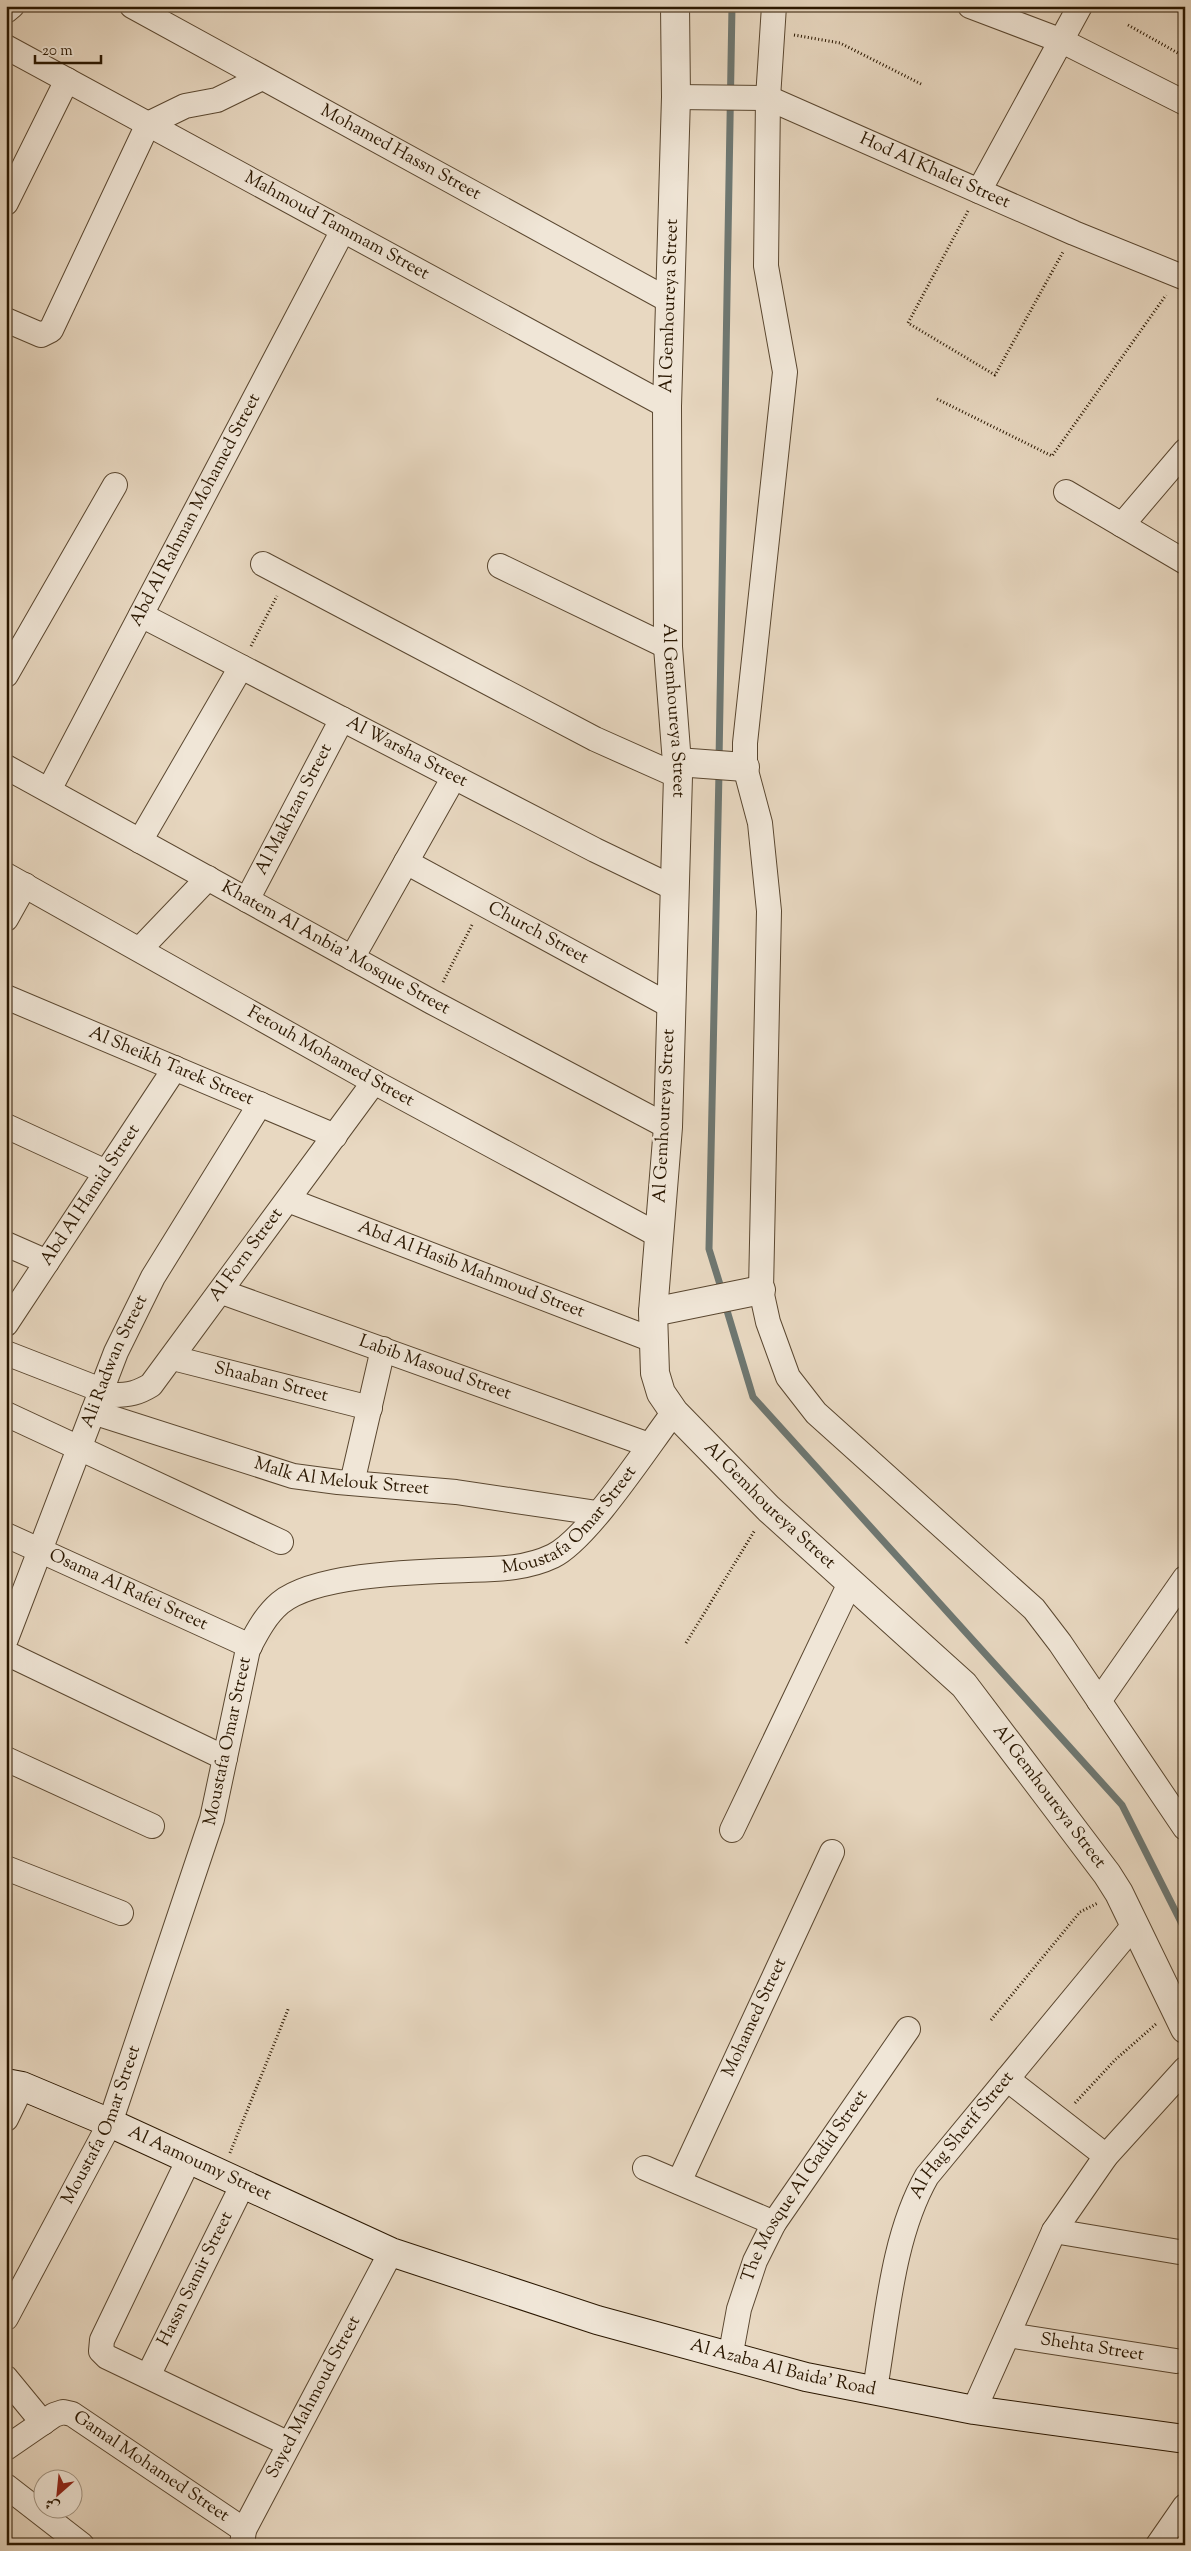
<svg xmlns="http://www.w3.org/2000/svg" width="1191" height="2551" viewBox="0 0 1191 2551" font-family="'Sorts Mill Goudy',Amiri,serif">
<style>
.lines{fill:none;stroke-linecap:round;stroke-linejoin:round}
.stream{stroke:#6e7771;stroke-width:7}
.minor-casing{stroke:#5a4730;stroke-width:26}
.tertiary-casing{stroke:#5a4730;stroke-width:30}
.secondary-casing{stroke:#2a1700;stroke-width:30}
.path{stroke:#2a1700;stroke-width:3;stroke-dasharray:1 2.5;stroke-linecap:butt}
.minor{stroke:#f0e6d7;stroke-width:24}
.tertiary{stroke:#f0e6d7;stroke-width:28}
.secondary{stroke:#f0e6d7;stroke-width:28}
.labels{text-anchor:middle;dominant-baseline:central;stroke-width:5;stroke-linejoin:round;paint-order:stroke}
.street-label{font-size:18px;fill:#2a1700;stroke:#f0e6d7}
</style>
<rect width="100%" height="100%" fill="#e8d8c1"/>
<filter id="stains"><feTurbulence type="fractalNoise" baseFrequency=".004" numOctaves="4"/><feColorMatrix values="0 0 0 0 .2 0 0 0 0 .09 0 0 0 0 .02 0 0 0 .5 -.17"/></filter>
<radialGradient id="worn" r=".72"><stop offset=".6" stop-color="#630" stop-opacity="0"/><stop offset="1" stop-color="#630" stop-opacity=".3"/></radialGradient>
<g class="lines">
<!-- stream -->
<g class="stream">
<path d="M719,761L732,6"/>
<path d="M719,772L709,1249L722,1291"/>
<path d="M725,1304L753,1397L1122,1805L1185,1930"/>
</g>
<!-- minor casing -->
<g class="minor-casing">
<g id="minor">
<path id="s1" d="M132,6L670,301"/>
<path d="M774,6L768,98L766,266L785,372L745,743V767L760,823L769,911L761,1290L768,1322L788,1377L816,1413L1034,1609L1060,1643L1185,1828"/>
<path d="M970,6L1062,41L1185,103"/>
<path d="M6,11L12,6"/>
<path id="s2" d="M6,47L667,406"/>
<path id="s3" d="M676,97L768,98L1074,233L1185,278"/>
<path d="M979,191L1080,6"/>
<path d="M6,203L67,80"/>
<path d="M6,320L41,335L51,330L148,124L185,106L217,100L262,78"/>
<path d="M1066,492L1185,562"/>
<path d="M1122,525L1185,451"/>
<path d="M263,564L595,739L678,776"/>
<path d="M500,566L668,647"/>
<path id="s4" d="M141,615L595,850L674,888"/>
<path d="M6,675L115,485"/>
<path id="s5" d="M6,767L432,1002L668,1127"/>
<path id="s6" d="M49,790L343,230"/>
<path d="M140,841L241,667"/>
<path id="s7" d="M406,862L671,1006"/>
<path id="s8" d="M6,875L374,1082L658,1235"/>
<path id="s9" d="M247,900L342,719"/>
<path d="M6,919L25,885"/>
<path d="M140,949L208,878"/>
<path d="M352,958L454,777"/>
<path id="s10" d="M6,997L335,1136"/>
<path d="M6,1126L106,1172"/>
<path id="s11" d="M288,1200L653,1340"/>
<path d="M6,1244L47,1262"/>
<path id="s12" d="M222,1292L649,1445"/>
<path id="s13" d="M6,1324L175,1068"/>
<path id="s14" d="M6,1353L114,1395C129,1395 138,1393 151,1385L374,1082"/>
<path id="s15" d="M173,1358L370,1408"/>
<path id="s16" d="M93,1412L293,1476L338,1482L456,1492L597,1513"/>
<path d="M6,1414L281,1542"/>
<path d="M352,1483L383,1349"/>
<path id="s17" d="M6,1535L250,1646"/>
<path id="s18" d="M6,1639L116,1352L153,1277L260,1104"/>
<path d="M6,1653L225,1758"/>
<path d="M1099,1701L1185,1578"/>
<path d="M6,1759L152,1826"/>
<path d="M732,1830L851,1581"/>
<path d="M6,1868L121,1913"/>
<path d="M1007,2079L1106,2156"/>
<path d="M6,2119L22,2086"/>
<path d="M189,2159L102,2340L101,2351L107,2357L289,2444"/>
<path d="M645,2168L774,2223"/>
<path id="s19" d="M679,2182L832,1852"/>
<path d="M1054,2231L1185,2253"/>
<path id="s20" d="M6,2318L110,2123L212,1819L248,1649C257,1632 265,1616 280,1603C317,1573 420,1572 468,1570C497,1569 526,1569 553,1556C588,1539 648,1446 674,1412"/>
<path id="s21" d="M1008,2335L1176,2361"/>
<path id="s22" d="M730,2358L739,2309L755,2261L774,2223L908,2029"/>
<path id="s23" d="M148,2376L243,2184"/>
<path d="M6,2378L43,2423"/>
<path id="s24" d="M875,2389C887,2320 892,2237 927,2176L1135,1924"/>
<path d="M974,2410L1054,2231L1106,2156L1185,2069"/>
<path id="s25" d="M6,2448L54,2415L63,2412L72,2414L244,2530"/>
<path d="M6,2486L82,2545"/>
<path id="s26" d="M242,2545L244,2530L391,2252"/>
<path d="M1158,2545L1185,2506"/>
</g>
</g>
<!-- tertiary casing -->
<g class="tertiary-casing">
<g id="tertiary">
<path id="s27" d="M675,6L676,97L667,406L668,647L678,776L668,1127L653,1312L655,1373L661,1393L674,1412L769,1509L964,1685L1107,1874L1119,1893L1185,2029"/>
<path d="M677,762L745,767"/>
<path d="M653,1312L761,1290"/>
</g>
</g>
<!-- secondary casing -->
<g class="secondary-casing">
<g id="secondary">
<path id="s28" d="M6,2083L22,2086L110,2123L391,2252L597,2320L806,2377L974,2410L1185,2439"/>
</g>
</g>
<!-- path -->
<g class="path">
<path d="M1128,25L1185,57"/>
<path d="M794,35L840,43L923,85"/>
<path d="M968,211L908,323L995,375L1063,252"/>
<path d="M937,399L1052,456L1166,295"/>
<path d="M251,646L277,596"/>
<path d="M443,982L473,923"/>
<path d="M686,1643L755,1530"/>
<path d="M991,2020L1080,1912L1098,1903"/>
<path d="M1075,2103L1115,2060L1156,2024"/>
<path d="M230,2153L289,2007"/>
</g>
<!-- minor -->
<use href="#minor" class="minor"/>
<!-- tertiary -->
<use href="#tertiary" class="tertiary"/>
<!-- secondary -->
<use href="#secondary" class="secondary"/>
</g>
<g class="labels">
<!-- street labels -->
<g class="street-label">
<text stroke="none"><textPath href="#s1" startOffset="306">Mohamed Hassn Street</textPath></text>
<text stroke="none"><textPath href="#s3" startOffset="274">Hod Al Khalei Street</textPath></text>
<text stroke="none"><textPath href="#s2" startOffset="376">Mahmoud Tammam Street</textPath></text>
<text transform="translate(670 306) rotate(-88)">Al Gemhoureya Street</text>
<text stroke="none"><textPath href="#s6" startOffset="316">Abd Al Rahman Mohamed Street</textPath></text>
<text stroke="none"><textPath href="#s27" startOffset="705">Al Gemhoureya Street</textPath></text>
<text stroke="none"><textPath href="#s4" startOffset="299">Al Warsha Street</textPath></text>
<text stroke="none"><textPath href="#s9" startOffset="102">Al Makhzan Street</textPath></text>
<text stroke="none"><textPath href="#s7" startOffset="150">Church Street</textPath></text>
<text stroke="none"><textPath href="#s5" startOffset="376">Khatem Al Anbia' Mosque Street</textPath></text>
<text stroke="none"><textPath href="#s8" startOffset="372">Fetouh Mohamed Street</textPath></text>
<text stroke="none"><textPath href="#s10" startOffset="179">Al Sheikh Tarek Street</textPath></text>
<text transform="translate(665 1116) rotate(-87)">Al Gemhoureya Street</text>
<text stroke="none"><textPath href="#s13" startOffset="154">Abd Al Hamid Street</textPath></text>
<text stroke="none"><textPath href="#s14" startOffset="316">Al Forn Street</textPath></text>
<text stroke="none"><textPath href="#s11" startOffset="196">Abd Al Hasib Mahmoud Street</textPath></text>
<text stroke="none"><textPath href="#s18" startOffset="298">Ali Radwan Street</textPath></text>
<text stroke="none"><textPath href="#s12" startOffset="226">Labib Masoud Street</textPath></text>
<text stroke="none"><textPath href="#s15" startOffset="101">Shaaban Street</textPath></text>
<text stroke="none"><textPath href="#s16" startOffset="258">Malk Al Melouk Street</textPath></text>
<text stroke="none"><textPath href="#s27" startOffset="1546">Al Gemhoureya Street</textPath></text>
<text stroke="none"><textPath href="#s20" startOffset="1085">Moustafa Omar Street</textPath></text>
<text stroke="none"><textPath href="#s17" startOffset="134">Osama Al Rafei Street</textPath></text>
<text stroke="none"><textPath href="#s20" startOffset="621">Moustafa Omar Street</textPath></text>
<text stroke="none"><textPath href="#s27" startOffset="1951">Al Gemhoureya Street</textPath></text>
<text stroke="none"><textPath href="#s19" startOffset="181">Mohamed Street</textPath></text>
<text stroke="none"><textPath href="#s20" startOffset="216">Moustafa Omar Street</textPath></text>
<text stroke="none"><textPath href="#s24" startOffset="274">Al Hag Sherif Street</textPath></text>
<text stroke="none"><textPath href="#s28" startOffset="210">Al Aamoumy Street</textPath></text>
<text stroke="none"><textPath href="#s22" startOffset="190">The Mosque Al Gadid Street</textPath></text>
<text stroke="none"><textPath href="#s23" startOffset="108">Hassn Samir Street</textPath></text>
<text stroke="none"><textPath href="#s21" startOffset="85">Shehta Street</textPath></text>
<text stroke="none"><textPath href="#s28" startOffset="830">Al Azaba Al Baida' Road</textPath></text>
<text stroke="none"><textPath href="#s26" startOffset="165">Sayed Mahmoud Street</textPath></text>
<text stroke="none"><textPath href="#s25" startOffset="172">Gamal Mohamed Street</textPath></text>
</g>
</g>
<!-- margin -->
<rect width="1191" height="2551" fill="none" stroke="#e8d8c1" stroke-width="25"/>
<rect x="8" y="8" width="1176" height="2536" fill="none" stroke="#2a1700" stroke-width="2.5"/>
<rect x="12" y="12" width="1166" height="2526" fill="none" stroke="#2a1700"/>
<!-- north arrow -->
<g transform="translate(58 2494) rotate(207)"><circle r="24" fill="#f0e6d7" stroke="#a19381"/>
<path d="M0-4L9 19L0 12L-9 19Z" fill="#8f2418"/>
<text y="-8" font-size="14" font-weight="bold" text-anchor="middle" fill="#2a1700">ش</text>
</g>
<!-- scale -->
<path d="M35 55v8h66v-8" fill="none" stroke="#2a1700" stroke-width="2.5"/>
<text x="42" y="55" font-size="15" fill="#2a1700" stroke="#f0e6d7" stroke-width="4" paint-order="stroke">20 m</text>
<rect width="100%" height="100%" filter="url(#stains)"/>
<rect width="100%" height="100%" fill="url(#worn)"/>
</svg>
